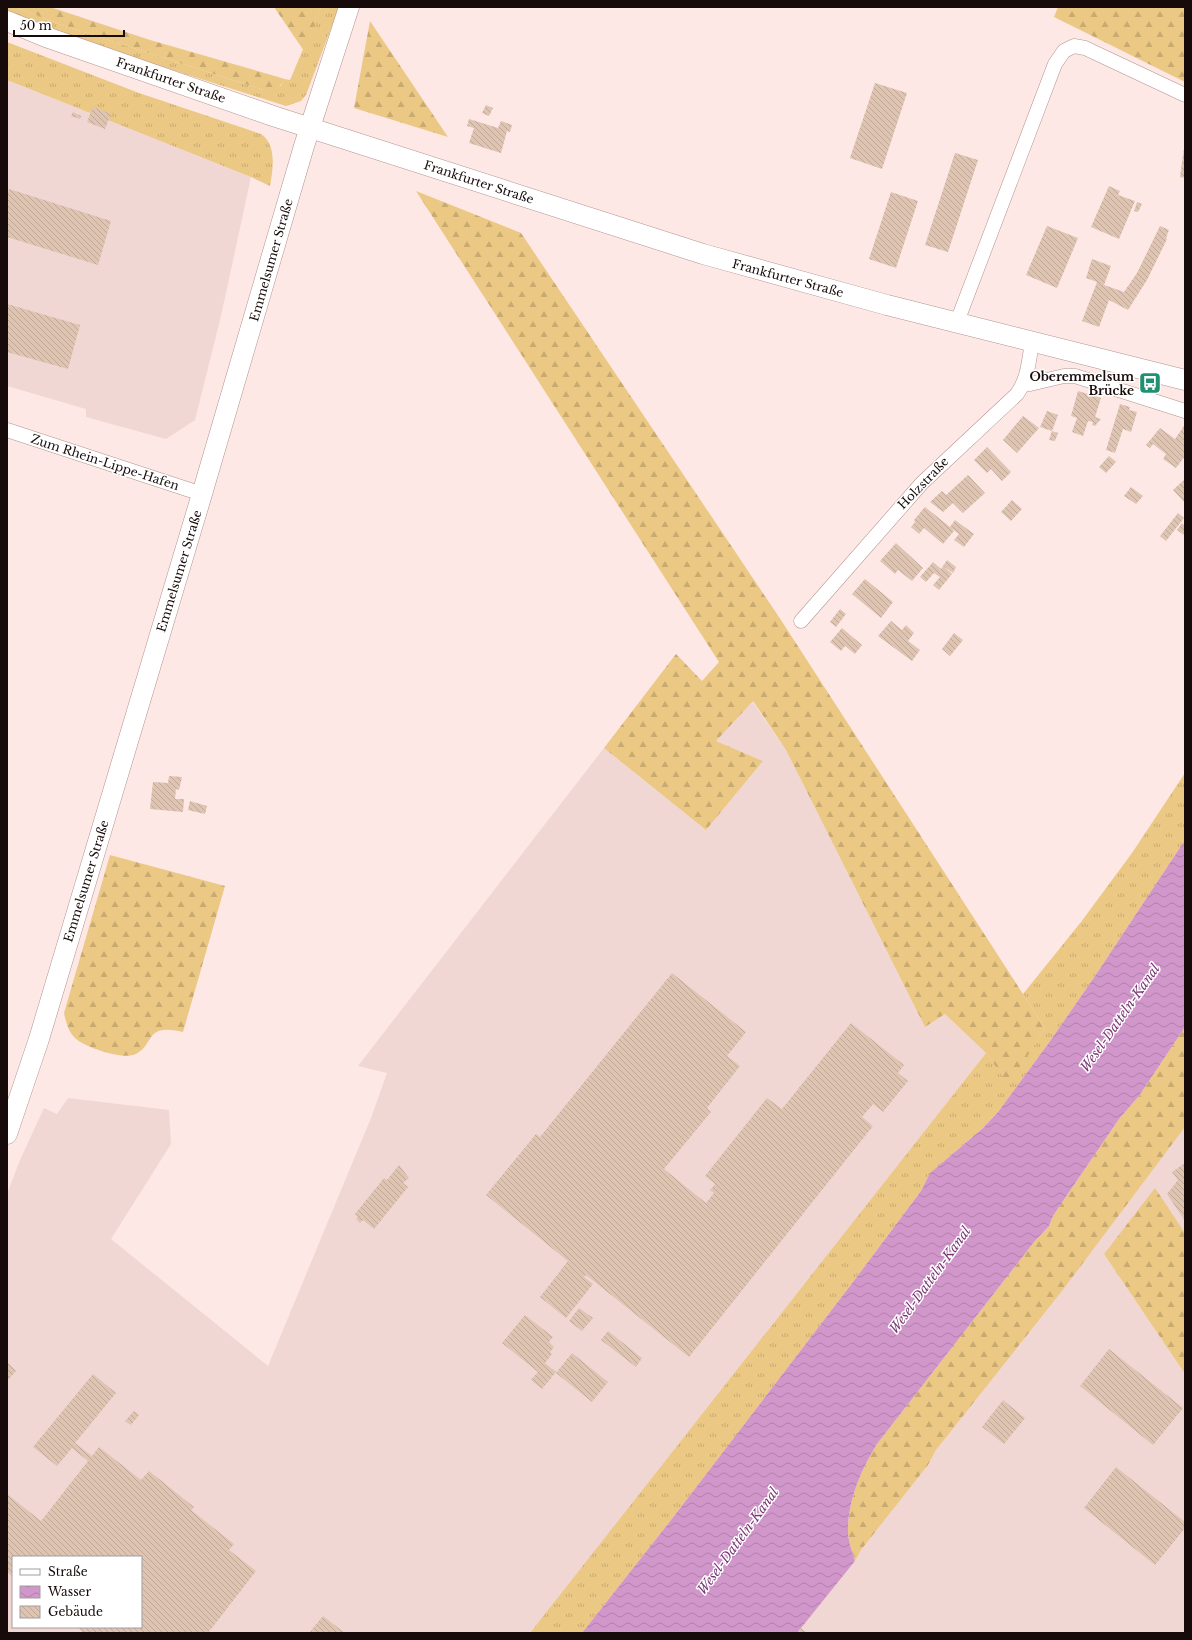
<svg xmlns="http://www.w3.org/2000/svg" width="1192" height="1640" viewBox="0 0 1192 1640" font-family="'Libre Baskerville',serif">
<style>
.built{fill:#f0d7d3;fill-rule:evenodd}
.grass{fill:url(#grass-tufts)}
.forest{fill:url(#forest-firs)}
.water{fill:url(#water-waves)}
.building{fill:url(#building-back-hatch)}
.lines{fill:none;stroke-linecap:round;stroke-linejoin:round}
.street-casing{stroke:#b3938e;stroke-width:15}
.secondary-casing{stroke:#b3938e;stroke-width:21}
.street{stroke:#fff;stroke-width:14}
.secondary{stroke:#fff;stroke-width:20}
.labels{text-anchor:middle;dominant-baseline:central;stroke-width:3;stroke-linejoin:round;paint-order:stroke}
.street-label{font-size:12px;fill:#160b0a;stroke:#fff}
.poi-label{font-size:12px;font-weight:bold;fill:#160b0a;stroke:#fff;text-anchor:end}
.water-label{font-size:13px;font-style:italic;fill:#783373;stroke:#fff}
</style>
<defs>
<pattern id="grass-tufts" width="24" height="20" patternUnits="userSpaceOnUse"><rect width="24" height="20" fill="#ebc883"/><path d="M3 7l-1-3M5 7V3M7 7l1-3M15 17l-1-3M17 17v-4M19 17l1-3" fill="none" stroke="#c9aa70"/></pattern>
<pattern id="forest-firs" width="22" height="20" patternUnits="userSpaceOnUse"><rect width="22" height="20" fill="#ebc883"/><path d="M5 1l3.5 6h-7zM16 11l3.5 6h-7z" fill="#c9aa70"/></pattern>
<pattern id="water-waves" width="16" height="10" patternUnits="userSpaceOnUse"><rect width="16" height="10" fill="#d196ca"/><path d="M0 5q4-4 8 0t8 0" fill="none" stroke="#b380ac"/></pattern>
<pattern id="building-back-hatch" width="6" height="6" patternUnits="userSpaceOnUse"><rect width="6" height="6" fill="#dfc4b2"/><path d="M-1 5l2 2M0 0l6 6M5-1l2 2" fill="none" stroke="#bfa798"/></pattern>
</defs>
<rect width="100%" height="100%" fill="#fde8e5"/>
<!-- built -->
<g class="built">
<path d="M7,80L251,177L221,316L195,420L166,439L86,417V409L7,386Z"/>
<path d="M752,701L786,750L925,1027L945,1014L986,1053L558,1599L530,1633H7V1194L20,1160L44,1108L57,1114L68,1098L169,1110L171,1144L111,1239L268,1366L371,1118L387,1073L358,1066L604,748L706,830L763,761L716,741ZM13,1557H141V1627H13Z"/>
<path d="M1185,1127V1233L1155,1189L1104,1254L1185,1374V1633H797L855,1561L861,1550L928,1465L936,1450L1097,1244Z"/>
</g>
<!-- grass -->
<g class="grass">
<path d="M7,7H15L62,25L264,90L281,86L285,79L290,80L321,7H339L306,95L301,101L286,106L94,45L7,12Z"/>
<path d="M7,42L139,93L261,134C277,145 273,169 270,186L251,177L7,80Z"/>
<path d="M1185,773V840L1095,976L1048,1044L998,1112L982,1129L930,1173L921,1191L853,1282L671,1520L582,1633H530L986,1053L1009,1084L1045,1028L1023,994L1081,922L1132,853Z"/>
</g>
<!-- forest -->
<g class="forest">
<path d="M15,7H50L150,40L285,79C280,89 274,91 264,90L62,25Z"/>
<path d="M274,7H321L304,51Z"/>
<path d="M1058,7H1185V82L1054,17Z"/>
<path d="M370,21L448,137L354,108Z"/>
<path d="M416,191L521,233L779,617L1045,1028L1009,1085L986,1053L945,1014L925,1027L786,750L753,701L716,741L763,761L706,830L604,748L676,654L702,681L719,662Z"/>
<path d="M110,855L225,886L183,1032C142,1022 156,1047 133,1055C120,1059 84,1047 75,1038C68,1031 66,1022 64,1013Z"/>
<path d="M1185,1027V1127L1065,1287L936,1450L928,1465L861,1550L855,1561C852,1551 848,1541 848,1531C848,1500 861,1470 877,1444L1034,1242L1049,1226L1053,1216L1063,1201L1119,1119L1139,1096Z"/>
<path d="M1155,1188L1185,1233V1374L1104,1254Z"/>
</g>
<!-- water -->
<path class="water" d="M1185,840V1027L1139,1096L1119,1119L1063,1201L1053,1216L1049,1226L1034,1242L877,1444C861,1470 848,1500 848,1531C848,1541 852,1551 855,1561L797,1633H582L671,1520L853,1282L921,1191L930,1173L982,1129L998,1112L1048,1044L1095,976Z"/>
<!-- building -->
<g class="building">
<path d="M875,83L907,93L882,169L850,158Z"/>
<path d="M486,105L493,108L489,116L482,113Z"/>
<path d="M93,107L111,114L105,129L87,122Z"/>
<path d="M73,112L81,116L80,119L71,116Z"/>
<path d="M469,119L498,128L501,121L512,125L510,132L507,131L501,153L469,143L474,128L467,126Z"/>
<path d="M1184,148H1185V178L1180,177Z"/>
<path d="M955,153L978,160L948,252L925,245Z"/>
<path d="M1109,186L1120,191L1118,195L1135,201L1119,239L1091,227Z"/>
<path d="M9,189L111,221L98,265L7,237V195Z"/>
<path d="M891,192L918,201L896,268L869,259Z"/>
<path d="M1137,202L1142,204L1138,212L1134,211Z"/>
<path d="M1047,226L1078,238L1057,288L1026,275Z"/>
<path d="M1160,226L1169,230L1166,238L1167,239L1147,280L1128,310L1109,300L1099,327L1082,321L1097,282L1086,278L1092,259L1111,266L1104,285L1124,292L1137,273Z"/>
<path d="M7,304L80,325L68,369L7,352Z"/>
<path d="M1078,391L1101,398L1095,417L1101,419L1095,426L1092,425L1093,422L1088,421L1083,436L1072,432L1077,418L1071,416Z"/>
<path d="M1120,404L1130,407L1129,410L1137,412L1131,432L1123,429L1115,453L1106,450Z"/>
<path d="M1047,411L1058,415L1052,431L1040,427Z"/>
<path d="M1023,416L1039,428L1017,453L1003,440Z"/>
<path d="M1184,426L1185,456L1176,468L1163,459L1166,454L1153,444L1150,448L1146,445L1160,428L1175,439Z"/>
<path d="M1052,431L1058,433L1055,441L1049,440Z"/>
<path d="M987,447L1011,472L1002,481L991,469L987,473L974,460Z"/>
<path d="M1109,456L1116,462L1106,473L1099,467Z"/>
<path d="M968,475L985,493L963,513L953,503L943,512L930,502L942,491L946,495Z"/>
<path d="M1185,479V503L1173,490Z"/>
<path d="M1131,487L1143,496L1136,504L1124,496Z"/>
<path d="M1012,500L1022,509L1011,521L1001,512Z"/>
<path d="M925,507L950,527L955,520L974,534L964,547L954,540L959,534L951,528L954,531L943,544L924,528L919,534L911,527L915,522L914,520Z"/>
<path d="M1178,513L1184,518L1166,541L1160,536Z"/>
<path d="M1182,523L1185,526L1184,535L1177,530Z"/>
<path d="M896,543L923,568L912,581L898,570L895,574L880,561Z"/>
<path d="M947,560L956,567L953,573L943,566Z"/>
<path d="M933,562L941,569L943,566L952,574L939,590L933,585L940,577L934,573L926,582L920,577Z"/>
<path d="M865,579L893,602L881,618L852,594Z"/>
<path d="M840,609L846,614L836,627L830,622Z"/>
<path d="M891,621L902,630L906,625L914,633L908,641L920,650L912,661L878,636Z"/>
<path d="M842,628L862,645L855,654L845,646L841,651L830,642Z"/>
<path d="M954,633L963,640L950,656L942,649Z"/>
<path d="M169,776L182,777L179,790L176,789L175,799H184L183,812L150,809L153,782L168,783Z"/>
<path d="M190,801L207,806L205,814L188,810Z"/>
<path d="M672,973L746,1032L727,1056L740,1066L707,1108L711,1112L664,1169L706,1203L714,1193L710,1190L715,1184L705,1176L767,1098L782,1109L851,1023L904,1065L898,1073L908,1081L883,1112L873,1104L862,1117L873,1126L689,1357L586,1275L584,1277L593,1284L566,1318L540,1297L568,1261L486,1195L536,1134L540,1137Z"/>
<path d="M1185,1163V1221L1167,1194L1178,1180L1172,1172Z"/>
<path d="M399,1165L409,1178L403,1183L408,1187L374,1229L363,1220L360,1223L356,1219L358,1217L355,1214L384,1178L387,1180Z"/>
<path d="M579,1308L593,1318L582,1331L569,1321Z"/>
<path d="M525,1315L553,1337L549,1342L554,1347L550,1352L552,1354L545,1363L556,1372L542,1389L531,1380L538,1372L502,1343Z"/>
<path d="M608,1331L642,1358L636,1367L601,1340Z"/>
<path d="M1109,1349L1183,1408L1153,1445L1080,1386Z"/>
<path d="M572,1353L608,1382L592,1402L556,1373Z"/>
<path d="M8,1363L16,1371L7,1381V1364Z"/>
<path d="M93,1374L116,1393L75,1443L92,1456L99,1447L141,1480L149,1471L194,1507L191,1510L234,1544L229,1550L256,1571L208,1633H84L77,1627H141V1557H13V1577L7,1572V1494L41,1521L88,1461L72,1448L57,1466L33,1447Z"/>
<path d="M1003,1400L1025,1418L1004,1444L982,1427Z"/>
<path d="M134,1411L139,1415L131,1425L125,1421Z"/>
<path d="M1116,1467L1185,1522V1528L1155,1565L1084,1508Z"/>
<path d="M323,1616L345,1633H309Z"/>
<path d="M801,1628L807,1633H797Z"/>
</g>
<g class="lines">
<!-- street casing -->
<g class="street-casing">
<g id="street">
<path d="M957,322L1055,64L1064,51L1074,46L1085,48L1185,95"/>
<path d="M1024,383L1030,384L1064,376H1075L1185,411"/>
<path d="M7,430L202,494"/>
<path d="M801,621L922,483L1017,394C1028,379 1029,360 1032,342"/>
</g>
</g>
<!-- secondary casing -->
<g class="secondary-casing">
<g id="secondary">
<path d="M7,21L46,37L273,116L703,254L887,305L1185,380"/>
<path d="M7,1134L39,1039L202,494L304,146L349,7"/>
</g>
</g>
<!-- street -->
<use href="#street" class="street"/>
<!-- secondary -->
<use href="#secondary" class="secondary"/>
</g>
<!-- icons -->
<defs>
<g id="bus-square" transform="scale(1.15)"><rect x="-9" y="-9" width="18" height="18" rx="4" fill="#209071" stroke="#fff"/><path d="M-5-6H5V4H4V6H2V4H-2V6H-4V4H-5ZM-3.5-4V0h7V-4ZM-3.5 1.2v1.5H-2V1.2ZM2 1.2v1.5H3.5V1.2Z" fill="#fff"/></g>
</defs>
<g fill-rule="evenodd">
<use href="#bus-square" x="1150" y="383"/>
</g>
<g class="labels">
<!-- street labels -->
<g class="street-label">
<text transform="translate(171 80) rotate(19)">Frankfurter Straße</text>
<text transform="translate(479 182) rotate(18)">Frankfurter Straße</text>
<text transform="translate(271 260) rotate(-74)">Emmelsumer Straße</text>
<text transform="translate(788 278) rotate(15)">Frankfurter Straße</text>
<text transform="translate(105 462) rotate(18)">Zum Rhein-Lippe-Hafen</text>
<text transform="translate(923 483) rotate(-46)">Holzstraße</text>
<text transform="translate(179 571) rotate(-73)">Emmelsumer Straße</text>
<text transform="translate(86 881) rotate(-73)">Emmelsumer Straße</text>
</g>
<!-- poi labels -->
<g class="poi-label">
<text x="1134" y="376">Oberemmelsum<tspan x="1134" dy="14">Brücke</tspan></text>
</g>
<!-- water labels -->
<g class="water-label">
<text transform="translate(1120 1018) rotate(-55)">Wesel-Datteln-Kanal</text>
<text transform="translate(930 1280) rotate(-54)">Wesel-Datteln-Kanal</text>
<text transform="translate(738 1541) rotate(-54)">Wesel-Datteln-Kanal</text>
</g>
</g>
<!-- border -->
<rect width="1192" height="1640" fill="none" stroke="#160b0a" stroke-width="16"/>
<!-- legend -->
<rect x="12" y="1556" width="130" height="72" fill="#ffffff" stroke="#a29d9d"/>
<rect x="20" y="1569" width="20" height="6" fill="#ffffff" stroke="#a29d9d"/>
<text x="48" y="1576" font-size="12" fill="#160b0a">Straße</text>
<rect x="20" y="1586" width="20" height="12" fill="url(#water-waves)" stroke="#a29d9d"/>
<text x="48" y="1596" font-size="12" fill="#160b0a">Wasser</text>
<rect x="20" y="1606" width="20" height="12" fill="url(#building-back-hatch)" stroke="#a29d9d"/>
<text x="48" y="1616" font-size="12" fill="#160b0a">Gebäude</text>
<!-- scale -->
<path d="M14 30v6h110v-6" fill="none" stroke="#160b0a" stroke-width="2"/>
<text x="20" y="30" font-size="12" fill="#160b0a" stroke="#ffffff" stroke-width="3" paint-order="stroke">50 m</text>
</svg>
